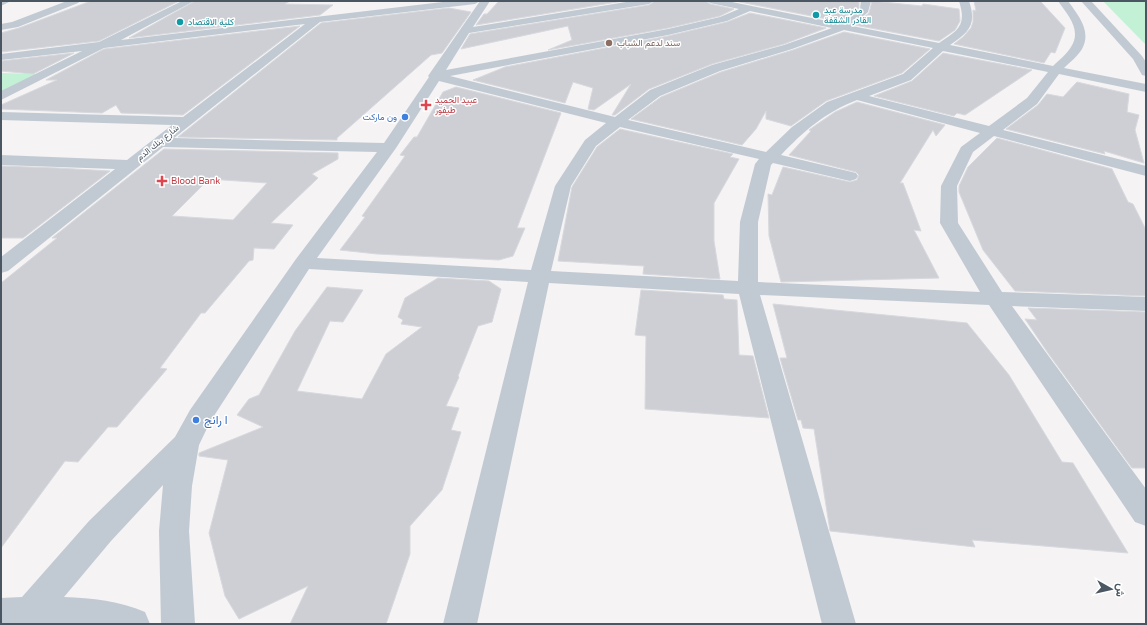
<svg xmlns="http://www.w3.org/2000/svg" width="1147" height="625" viewBox="0 0 1147 625" font-family="'Varela Round',Vazirmatn,sans-serif">
<style>
.green{fill:#c3f1d5}
.building{fill:#cdcfd5;stroke:#d7d9de;fill-rule:evenodd}
.lines{fill:none;stroke-linecap:round;stroke-linejoin:round}
.minor{fill:#c1cad2;fill-rule:evenodd}
.culture-dot{fill:#0f9aa8;stroke:#fff;stroke-width:1.5}
.education-dot{fill:#8d6e63;stroke:#fff;stroke-width:1.5}
.health-dot{fill:#e0444e;stroke:#fff;stroke-width:1.5}
.shop-dot{fill:#3f7fe0;stroke:#fff;stroke-width:1.5}
.labels{text-anchor:middle;dominant-baseline:central;stroke-width:3;stroke-linejoin:round;paint-order:stroke}
.far-culture-label{font-size:9px;fill:#0d838f;stroke:#fff;text-anchor:start}
.far-education-label{font-size:9px;fill:#785e54;stroke:#fff;text-anchor:start}
.far-health-label{font-size:9px;fill:#be3a42;stroke:#fff;text-anchor:start}
.far-shop-label{font-size:9px;fill:#366cbe;stroke:#fff;text-anchor:end}
.far-street-label{font-size:9px;fill:#4a5661;stroke:#fff}
.near-shop-label{font-size:12px;fill:#366cbe;stroke:#fff;text-anchor:start}
</style>
<rect width="100%" height="100%" fill="#f5f3f3"/>
<!-- green -->
<g class="green">
<path d="M1103,1H1146V45Z"/>
<path d="M1,73L37,74L1,92Z"/>
</g>
<!-- building -->
<g class="building">
<path d="M91,1H179L99,41L1,52V33L19,28Z"/>
<path d="M195,1H290L285,4L333,5L320,15L129,38Z"/>
<path d="M499,1H623L476,25L484,14H487Z"/>
<path d="M655,1H706L710,4L734,9L720,16L668,28L548,50L572,40L568,26L461,49L470,34L649,5Z"/>
<path d="M735,1H859V8L842,22Z"/>
<path d="M872,1L922,6L923,4L959,9L960,21L955,30L939,41L855,25L869,13Z"/>
<path d="M974,1H1040L1065,28L1055,53L1051,52L1044,63L954,44L963,37L971,28L973,22V10L976,11Z"/>
<path d="M449,8L471,12L442,53L431,55L362,116L337,138V140L178,137L321,23Z"/>
<path d="M750,13L826,28L784,44L712,64L649,89L615,115H612L631,84L594,110L588,109L593,88L573,82L565,103L473,80L505,67L668,36L727,22Z"/>
<path d="M300,26L183,115L121,113L116,105L102,113L1,109V105L57,80H46L104,49Z"/>
<path d="M844,32L930,49L902,73L826,101L791,126L766,119V111L756,129L742,145L631,119L661,97L721,72L793,50Z"/>
<path d="M74,53L33,74L1,71V61Z"/>
<path d="M943,53L1032,70L965,115L957,113L954,116L874,96L912,81Z"/>
<path d="M1077,82L1129,94L1127,112L1139,115L1135,130L1144,163L1104,151L1105,154L1006,129L1038,105L1047,94L1063,97Z"/>
<path d="M456,87L561,113L517,228H525L513,256L499,260L377,254L340,250L365,217L362,216L405,156L400,155L414,137H417L443,92Z"/>
<path d="M857,102L945,125L936,136L933,130L900,183H903L921,231L914,230L939,278L781,282L769,236L768,194L772,195L783,167L850,182L857,180L859,175L856,172L789,155L811,131L809,130L816,125L835,112Z"/>
<path d="M620,129L733,154L730,157L739,159L714,203V241L720,279L643,274L644,266L558,261L572,187L597,147Z"/>
<path d="M997,138L1112,169L1128,202L1133,204L1146,230V296L1015,291L983,250L959,192V186L968,167Z"/>
<path d="M164,149L338,153V159L312,174L318,178L271,223L293,225L274,249L254,248L253,260L249,261L205,313H201L160,368L167,369L117,427H108L78,462L65,461L1,548V283L57,238H52ZM209,179L267,183L233,220L172,216Z"/>
<path d="M1,166L57,168L110,171L23,238H1Z"/>
<path d="M438,278L489,281L501,289L492,322L478,326L458,376L459,377L446,406L459,408L451,430L461,432L442,490L410,526V554L386,624H290L308,586L239,619L225,596L209,533L228,460L199,456V453L263,427L237,415L249,399L259,395L295,331L327,287L363,290L343,322L330,321L297,391L362,399L386,354L422,327L401,324L403,320L398,317L405,298Z"/>
<path d="M641,290L723,295L724,299L737,300L739,355L753,356L769,418L645,409L646,336L635,335Z"/>
<path d="M773,304L967,323L1009,375L1062,462L1073,463L1128,553L972,540L975,547L830,531L814,429L803,428L801,420H798L780,358H787Z"/>
<path d="M1028,308L1146,312V468H1132L1048,353L1025,319L1037,320Z"/>
</g>
<g class="lines">
<!-- minor -->
<g class="minor">
<path d="M1,1H11L1,6Z"/>
<path d="M67,1H80L78,3L18,27L1,30V24L12,22Z"/>
<path d="M182,1H194L121,40L451,1H480L475,4L320,22L174,138L384,143L429,77L428,76L480,1H490L473,27L632,1H654L649,4L469,33L446,70L668,29L720,17L739,9L710,3L708,1H727L842,24L860,9L861,1H871L868,12L852,26L939,43C958,30 967,26 959,1H969C977,25 969,32 950,45L1053,66C1059,60 1067,54 1071,47C1082,30 1068,15 1058,1H1068C1078,15 1092,31 1082,49C1078,56 1070,62 1064,68L1146,84V92L1059,74L1037,104L1003,130L1146,166V176L994,136L973,152L957,186L958,223L1002,292L1146,297V311L1012,306L1146,489V526L1135,522L989,305L760,295L856,624H822L739,294L549,283L477,624H443L528,282L309,269L210,422L199,445L192,486L189,531L195,624H161L159,531L163,485L111,541L64,597C92,598 120,601 145,612L150,624H1V598L22,597L89,521L175,437L190,410L296,259L377,152L163,147L8,271L1,273V257L115,169L1,165V155L127,160L172,125L1,120V112L183,117L305,24L104,48L1,100V91L82,51L1,60V54L99,42ZM750,11L832,28L784,45L712,65L650,90L615,117L450,76L668,35L727,21ZM844,30L933,48L903,74L827,102L792,127L766,152L628,120L660,96L720,71L792,49ZM943,51L1048,72L1027,98L989,126L869,96L911,80ZM439,81L606,123L585,140L555,186L531,270L317,258L396,148ZM857,100L980,133L961,147L941,186L940,223L980,292L758,282V222L771,165L773,163L850,181L856,179L858,176L856,173L781,155C804,131 824,113 857,100ZM620,127L759,159L755,164L740,222L738,281L551,271L571,186L596,146Z"/>
<path d="M1081,1H1091L1142,56L1146,62V76L1142,75L1133,59Z"/>
</g>
</g>
<!-- markers -->
<g class="culture-dot">
<circle cx="816" cy="15" r="4"/>
<circle cx="180" cy="22" r="4"/>
</g>
<circle class="education-dot" cx="609" cy="43" r="4"/>
<g class="health-dot">
<path d="M424 99h4v4h4v4h-4v4h-4v-4h-4v-4h4z"/>
<path d="M160 175h4v4h4v4h-4v4h-4v-4h-4v-4h4z"/>
</g>
<g class="shop-dot">
<circle cx="405" cy="117" r="4"/>
<circle cx="196" cy="420" r="4"/>
</g>
<g class="labels">
<!-- far-culture labels -->
<g class="far-culture-label">
<text x="824" y="10">مدرسة عبد<tspan x="824" dy="10">القادر الشقفة</tspan></text>
<text x="188" y="22">كلية الاقتصاد</text>
</g>
<!-- far-education labels -->
<g class="far-education-label">
<text x="617" y="43">سند لدعم الشباب</text>
</g>
<!-- far-health labels -->
<g class="far-health-label">
<text x="435" y="100">عبيد الحميد<tspan x="435" dy="10">طيفور</tspan></text>
<text x="171" y="181">Blood Bank</text>
</g>
<!-- far-shop labels -->
<g class="far-shop-label">
<text x="397" y="117">ون ماركت</text>
</g>
<!-- far-street labels -->
<g class="far-street-label">
<text transform="translate(158 143) rotate(-39)">شارع بنك الدم</text>
</g>
<!-- near-shop labels -->
<g class="near-shop-label">
<text x="204" y="420">ا رانج</text>
</g>
</g>
<!-- border -->
<rect width="1147" height="625" fill="none" stroke="#4a5661" stroke-width="4"/>
<!-- north arrow -->
<g transform="translate(1111 589) rotate(98)" stroke="#ffffff" stroke-width="3" paint-order="stroke">
<path d="M0-3L7 15L0 10L-7 15Z" fill="#4a5661"/>
<text y="-6" font-size="11" font-weight="bold" text-anchor="middle" fill="#4a5661">ش</text>
</g>
</svg>
